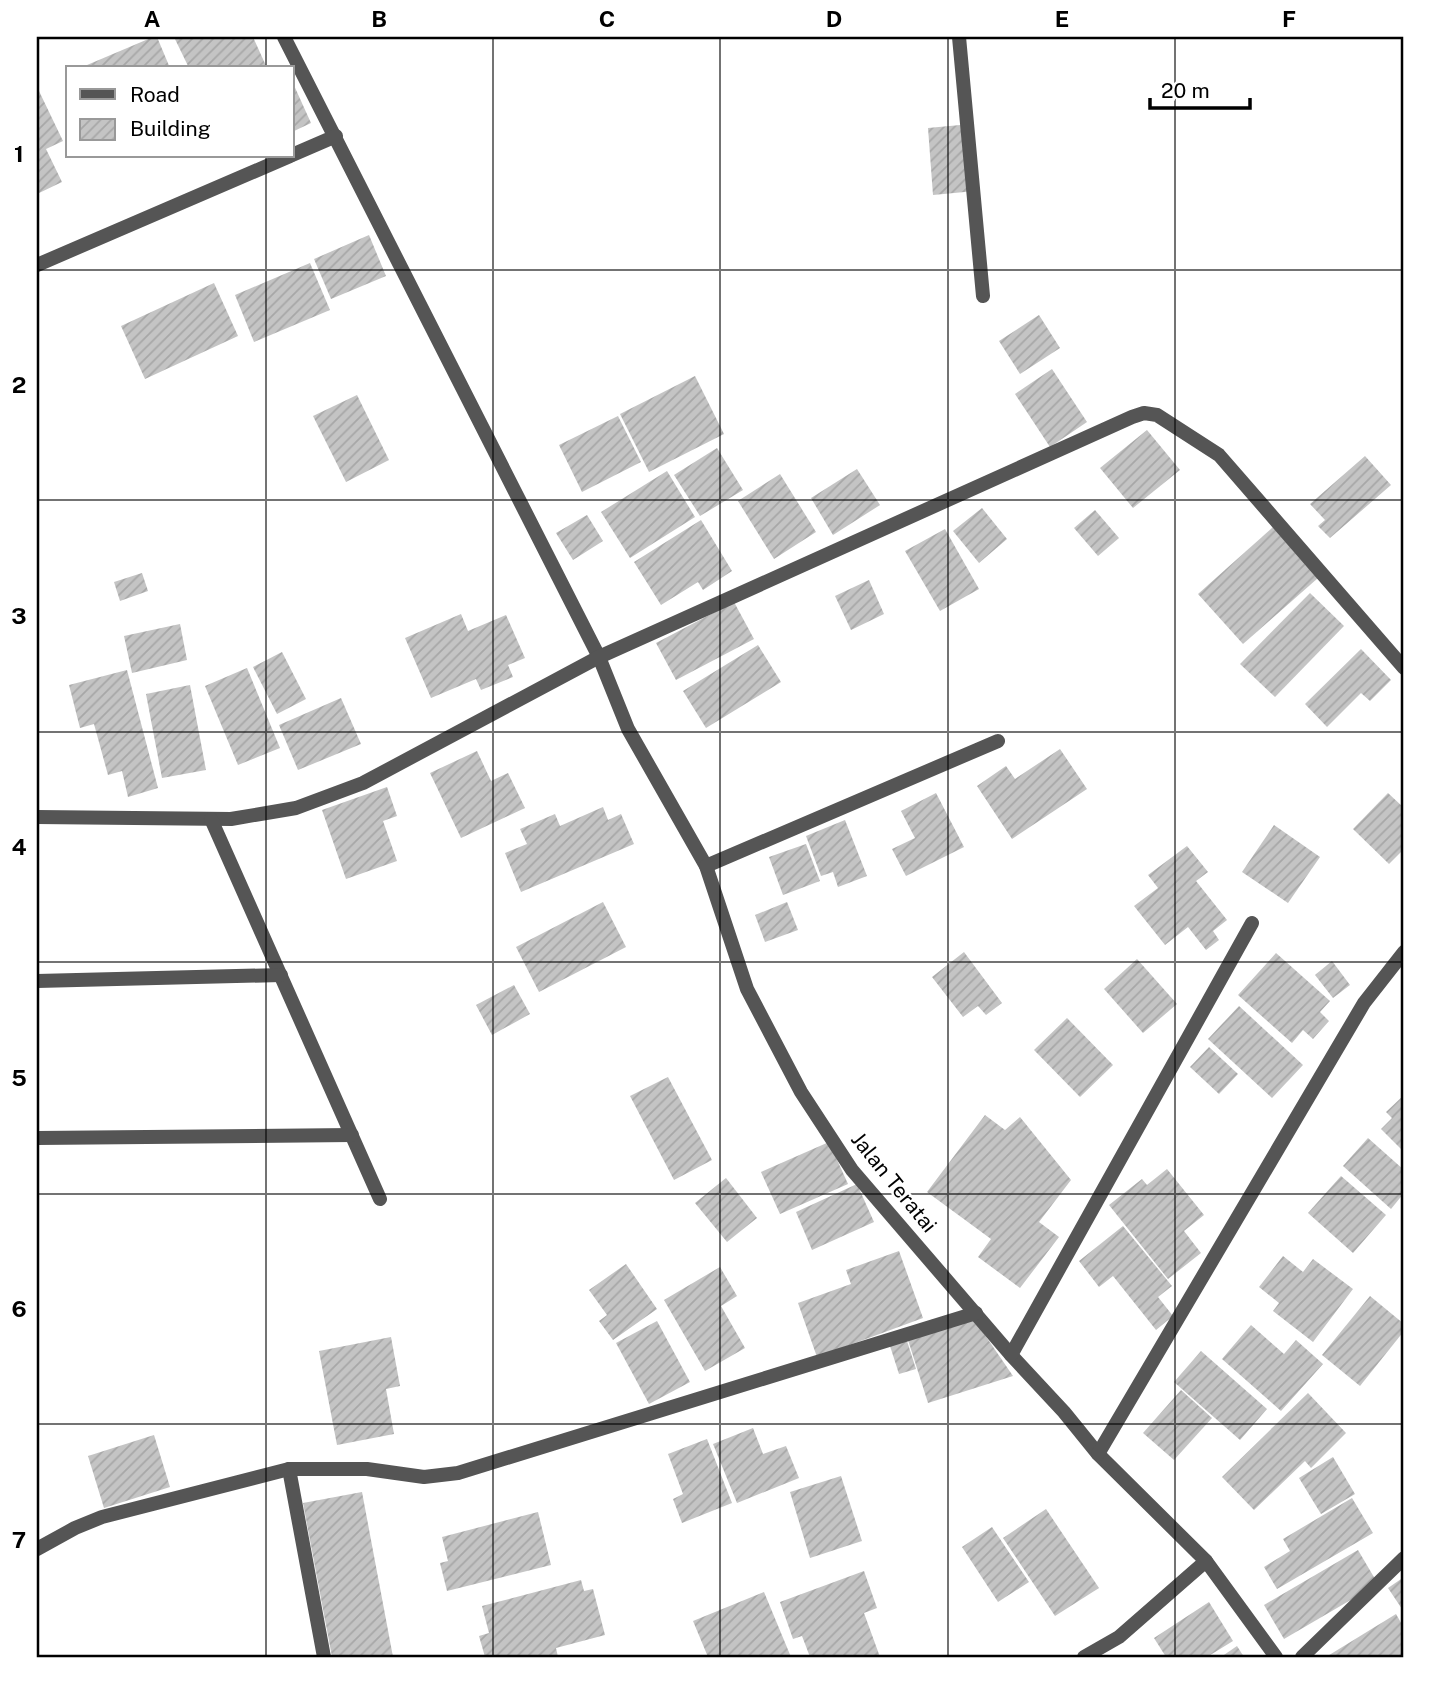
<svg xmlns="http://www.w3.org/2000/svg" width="1441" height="1694" viewBox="0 0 1441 1694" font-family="'Public Sans',sans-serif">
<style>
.building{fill:url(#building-hatch)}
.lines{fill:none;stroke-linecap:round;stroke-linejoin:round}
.lane{stroke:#555;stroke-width:14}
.street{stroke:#555;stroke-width:14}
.grid{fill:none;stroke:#000;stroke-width:2;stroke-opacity:0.55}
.labels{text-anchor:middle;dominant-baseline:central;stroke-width:5;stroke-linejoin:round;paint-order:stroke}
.street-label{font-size:21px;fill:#000;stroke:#fff}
.neatline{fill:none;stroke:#000;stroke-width:2.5}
.grid-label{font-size:23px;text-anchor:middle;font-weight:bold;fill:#000}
</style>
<defs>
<pattern id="building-hatch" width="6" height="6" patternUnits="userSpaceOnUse" patternTransform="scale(1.75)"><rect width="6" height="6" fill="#c4c4c4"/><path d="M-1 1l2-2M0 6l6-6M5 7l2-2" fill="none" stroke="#a7a7a7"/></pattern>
</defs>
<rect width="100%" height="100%" fill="#fff"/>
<!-- building -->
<g class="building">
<path d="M153,37H157L170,68H80Z"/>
<path d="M174,37H253L267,68H189Z"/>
<path d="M292,81L311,123L292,132Z"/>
<path d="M39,91L63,141L46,149L62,182L37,194V92Z"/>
<path d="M971,124L975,191L933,195L928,128Z"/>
<path d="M369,235L386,276L331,299L314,259Z"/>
<path d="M310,263L330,310L254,342L235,295Z"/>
<path d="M214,283L238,336L145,379L121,326Z"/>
<path d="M1039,315L1060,348L1020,374L999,341Z"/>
<path d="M1052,369L1087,422L1050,447L1015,394Z"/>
<path d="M695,376L724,434L649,472L620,414Z"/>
<path d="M357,395L389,460L346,482L313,416Z"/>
<path d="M618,416L641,462L582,492L559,445Z"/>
<path d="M1147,430L1180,470L1133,508L1100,468Z"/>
<path d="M717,448L743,490L700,516L674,475Z"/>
<path d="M1365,456L1391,485L1330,538L1318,526L1325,520L1310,504Z"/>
<path d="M857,469L880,505L833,535L811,498Z"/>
<path d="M667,471L695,517L630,558L601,512Z"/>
<path d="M780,474L816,532L774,559L738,501Z"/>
<path d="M982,508L1007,539L979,563L953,531Z"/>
<path d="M1095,510L1119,538L1098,556L1074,528Z"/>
<path d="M587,515L603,541L573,560L556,533Z"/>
<path d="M701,520L732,571L703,590L698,582L661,605L634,562Z"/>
<path d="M1273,527L1318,578L1243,644L1198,594Z"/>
<path d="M945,529L979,589L940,611L905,551Z"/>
<path d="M142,573L148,591L120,601L114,582Z"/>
<path d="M869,580L884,614L851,630L835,596Z"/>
<path d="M1310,593L1344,626L1275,697L1240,664Z"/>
<path d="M734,602L754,639L676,680L656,643Z"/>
<path d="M461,614L468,631L506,615L525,658L508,665L513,677L481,690L476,679L431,698L405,638Z"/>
<path d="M180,624L187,660L132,673L124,636Z"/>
<path d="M758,645L781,682L706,728L683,691Z"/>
<path d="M1361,649L1391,680L1370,701L1361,693L1327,727L1305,704Z"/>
<path d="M282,652L306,699L277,714L253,667Z"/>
<path d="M247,668L280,748L238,765L205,686Z"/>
<path d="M127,670L158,788L128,797L122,771L108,775L94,724L80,728L69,685Z"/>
<path d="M190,685L206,770L162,778L146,694Z"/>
<path d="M341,698L361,744L298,770L279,725Z"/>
<path d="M1060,749L1087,789L1012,839L977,786L1006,766L1015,779Z"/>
<path d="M477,751L491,781L508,773L525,808L461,838L430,773Z"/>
<path d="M387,787L397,816L383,821L397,861L346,879L322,810Z"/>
<path d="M936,793L964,847L906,876L892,849L915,838L901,811Z"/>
<path d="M1388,793L1404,808V849L1389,864L1353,829Z"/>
<path d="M603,807L608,820L621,814L634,844L521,892L505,853L527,844L520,829L555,814L560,826Z"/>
<path d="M845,820L867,876L838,887L833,872L821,876L806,836Z"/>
<path d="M1274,825L1320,857L1288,903L1242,872Z"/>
<path d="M806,844L820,881L783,895L769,857Z"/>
<path d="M1187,846L1208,872L1196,881L1227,920L1213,931L1219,940L1206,950L1188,927L1165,945L1134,906L1158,888L1148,875Z"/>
<path d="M603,902L626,947L539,992L516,947Z"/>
<path d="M787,902L798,930L765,942L755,915Z"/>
<path d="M964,952L1002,1003L986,1015L978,1006L963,1017L932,977Z"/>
<path d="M1276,953L1330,1001L1320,1012L1329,1021L1313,1039L1303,1030L1292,1043L1238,995Z"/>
<path d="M1137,959L1177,1004L1143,1033L1104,989Z"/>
<path d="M1332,961L1350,985L1333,998L1315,975Z"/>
<path d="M514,985L530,1014L492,1035L476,1005Z"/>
<path d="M1239,1006L1303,1065L1272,1098L1208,1039Z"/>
<path d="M1067,1018L1113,1065L1080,1097L1034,1050Z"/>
<path d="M1209,1047L1238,1074L1219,1094L1190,1067Z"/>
<path d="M668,1077L712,1160L674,1180L630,1096Z"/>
<path d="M1404,1095V1152L1381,1129L1392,1118L1386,1112Z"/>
<path d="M985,1115L1005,1130L1020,1117L1071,1180L1039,1222L1059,1237L1020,1288L978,1257L991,1239L927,1192Z"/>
<path d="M1368,1138L1404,1170V1193L1391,1209L1343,1166Z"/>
<path d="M829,1142L848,1184L780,1214L761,1172Z"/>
<path d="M1167,1169L1204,1215L1184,1231L1201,1253L1168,1279L1109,1205L1142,1179L1147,1185Z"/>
<path d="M1341,1176L1386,1215L1353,1253L1308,1213Z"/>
<path d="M726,1178L757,1218L727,1242L695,1203Z"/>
<path d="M857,1184L874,1222L812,1250L796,1212Z"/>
<path d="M1123,1226L1172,1286L1158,1297L1173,1316L1156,1330L1113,1276L1099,1287L1079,1261Z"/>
<path d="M899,1251L923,1318L817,1357L798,1303L851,1284L846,1270Z"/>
<path d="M1283,1256L1303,1272L1313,1259L1353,1289L1313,1342L1273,1311L1279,1303L1259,1287Z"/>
<path d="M626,1264L657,1309L613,1340L599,1321L607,1315L589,1290Z"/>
<path d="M720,1267L737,1296L721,1306L745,1348L705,1371L664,1300Z"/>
<path d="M1370,1296L1404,1324V1331L1360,1386L1322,1355Z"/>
<path d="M974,1319L1013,1376L928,1403L908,1340Z"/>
<path d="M657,1321L690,1382L649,1404L616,1343Z"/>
<path d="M1251,1325L1284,1354L1296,1340L1323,1364L1281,1411L1222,1359Z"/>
<path d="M391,1337L400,1386L386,1389L394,1434L337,1445L319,1351Z"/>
<path d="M907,1341L916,1369L899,1374L890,1346Z"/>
<path d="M1201,1351L1267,1409L1240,1440L1174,1382Z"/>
<path d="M1181,1390L1212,1418L1174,1460L1143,1433Z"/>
<path d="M1308,1393L1346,1433L1311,1468L1305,1461L1254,1510L1222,1477Z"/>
<path d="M753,1428L763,1454L786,1446L799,1478L737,1503L713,1444Z"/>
<path d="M154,1435L170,1487L104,1508L88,1456Z"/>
<path d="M707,1439L732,1503L682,1523L673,1499L683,1494L668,1454Z"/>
<path d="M1333,1457L1355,1494L1321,1514L1299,1478Z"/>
<path d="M841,1476L862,1541L810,1558L790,1492Z"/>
<path d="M362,1492L393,1657H332L303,1503Z"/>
<path d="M1352,1498L1373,1533L1277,1589L1264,1567L1290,1551L1283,1539Z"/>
<path d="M1046,1509L1099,1588L1055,1616L1003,1538Z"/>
<path d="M538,1512L551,1565L447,1591L440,1563L448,1561L442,1537Z"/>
<path d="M992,1527L1029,1582L998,1602L962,1547Z"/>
<path d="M1358,1550L1378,1584L1284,1639L1264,1605Z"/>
<path d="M864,1571L877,1608L864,1613L880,1657H810L802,1636L793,1639L780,1602Z"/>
<path d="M1404,1577V1612L1388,1588Z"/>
<path d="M581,1580L584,1591L593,1589L605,1635L556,1648L558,1657H485L479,1636L489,1633L482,1606Z"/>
<path d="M764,1592L791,1657H708L693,1621Z"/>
<path d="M1209,1602L1233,1641L1207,1657H1166L1154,1638Z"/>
<path d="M1396,1614L1404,1628V1657H1326Z"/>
<path d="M1237,1646L1244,1657H1221Z"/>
</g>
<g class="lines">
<!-- lane -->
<path class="lane" d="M289,1469L324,1657"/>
<!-- street -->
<g class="street">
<path d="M284,37L599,657L628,729L706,866L747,989L801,1092L852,1170L1011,1355L1064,1412L1098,1454L1206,1561L1276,1657"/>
<path d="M959,37L983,296"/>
<path d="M292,155L336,136"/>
<path d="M37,265L290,156"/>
<path d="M37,817L231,819L296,808L363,783L599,657L1132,417L1144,413L1157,415L1219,455L1404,668"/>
<path d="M211,819L380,1199"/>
<path d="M706,866L998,741"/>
<path d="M37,981L281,975"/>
<path d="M37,1138L352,1135"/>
<path d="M1011,1355L1252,923"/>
<path d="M1098,1454L1364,1003L1404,952"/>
<path d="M37,1549L75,1528L102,1517L289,1469H367L424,1477L458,1473L976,1313"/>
<path d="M1084,1657L1119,1637L1206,1561"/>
<path d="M1302,1657L1404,1558"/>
</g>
</g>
<!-- grid -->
<path class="grid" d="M266,37V68M493,37V1657M720,37V1657M948,37V1657M1175,37V1657M266,156V1657M37,270H1404M37,500H1404M37,732H1404M37,962H1404M37,1194H1404M37,1424H1404"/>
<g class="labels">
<!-- street labels -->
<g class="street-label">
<text transform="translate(894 1182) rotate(51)">Jalan Teratai</text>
</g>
</g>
<!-- border -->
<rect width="1441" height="1694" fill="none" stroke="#ffffff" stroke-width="77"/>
<!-- legend -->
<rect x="66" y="66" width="228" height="91" fill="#ffffff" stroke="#999999" stroke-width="2"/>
<rect x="80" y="89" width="35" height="10" fill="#555555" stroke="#999999" stroke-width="2"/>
<text x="130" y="102" font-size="21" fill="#000000">Road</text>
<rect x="80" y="119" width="35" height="21" fill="url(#building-hatch)" stroke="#999999" stroke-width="2"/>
<text x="130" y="136" font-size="21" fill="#000000">Building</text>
<!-- scale -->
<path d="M1150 98v10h100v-10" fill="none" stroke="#000000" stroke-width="3.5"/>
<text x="1161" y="98" font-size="21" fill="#000000" stroke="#ffffff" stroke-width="5" paint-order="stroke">20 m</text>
<rect x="38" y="38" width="1364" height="1618" class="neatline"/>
<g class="grid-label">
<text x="152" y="27">A</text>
<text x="379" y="27">B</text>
<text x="607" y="27">C</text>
<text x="834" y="27">D</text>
<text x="1062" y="27">E</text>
<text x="1289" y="27">F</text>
<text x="19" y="162">1</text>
<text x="19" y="393">2</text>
<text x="19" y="624">3</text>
<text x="19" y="855">4</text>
<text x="19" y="1086">5</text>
<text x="19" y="1317">6</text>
<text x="19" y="1548">7</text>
</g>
</svg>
